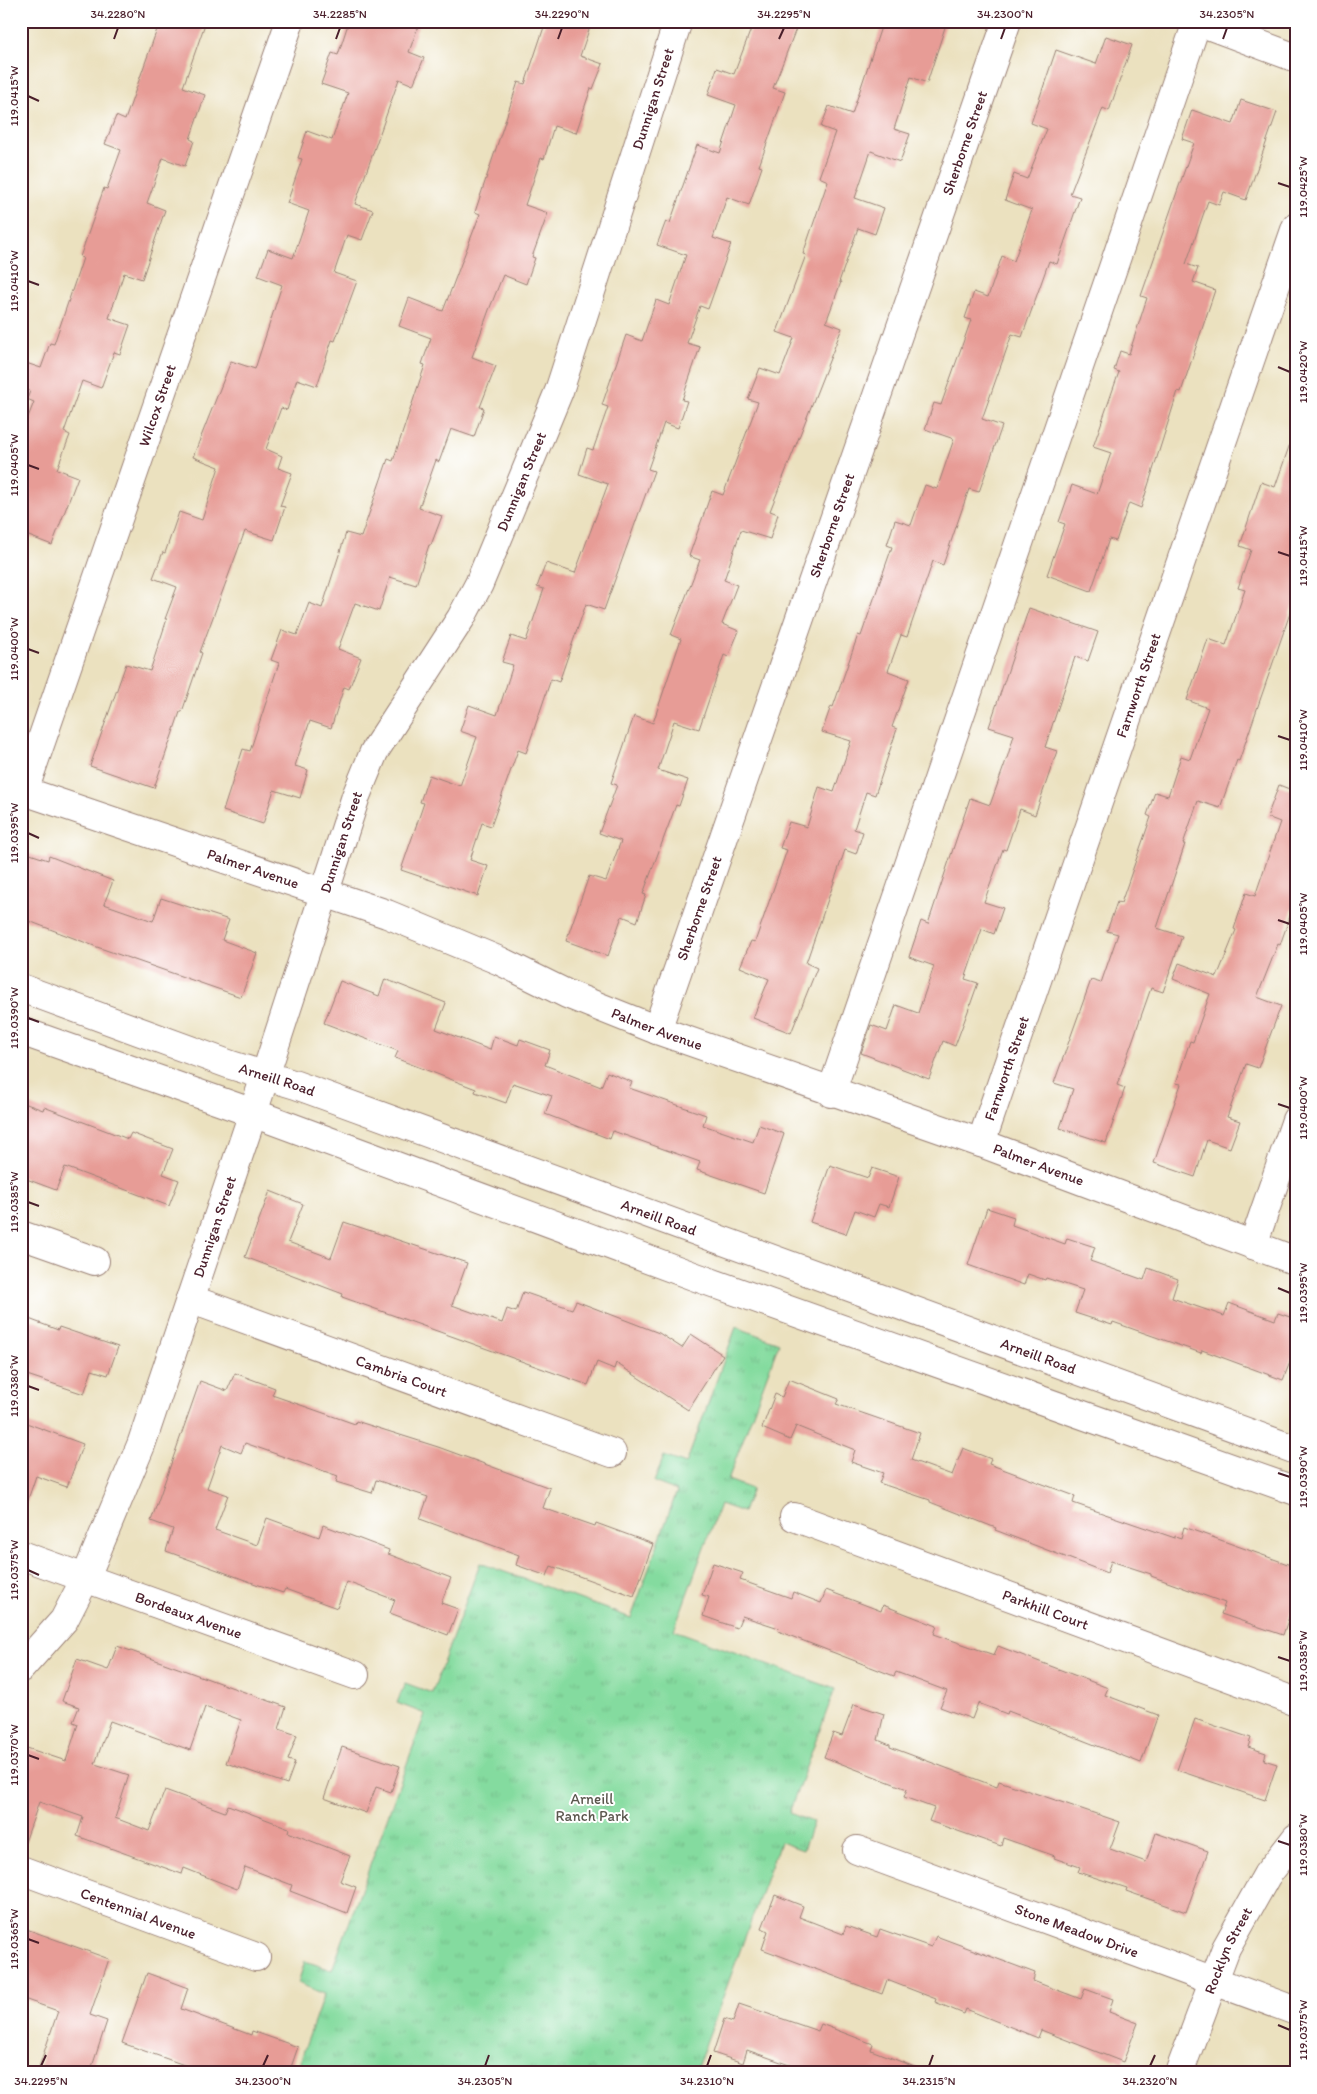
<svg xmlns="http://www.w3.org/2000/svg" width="1317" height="2094" viewBox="0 0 1317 2094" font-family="Itim,sans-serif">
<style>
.park{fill:url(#park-tufts);stroke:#677d65}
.building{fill:#e79c96}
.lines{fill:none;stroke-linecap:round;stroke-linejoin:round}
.minor-casing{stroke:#9a8075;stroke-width:30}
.major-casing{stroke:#9a8075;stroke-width:30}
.minor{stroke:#fff;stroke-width:28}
.major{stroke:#fff;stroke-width:28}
.ticks{fill:none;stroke:#4a1f2b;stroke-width:2}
.labels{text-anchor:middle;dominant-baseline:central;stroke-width:4;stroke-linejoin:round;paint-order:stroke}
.street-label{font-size:15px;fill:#4a1f2b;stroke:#fff}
.park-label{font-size:15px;fill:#5b574e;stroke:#fff}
.neatline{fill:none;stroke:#4a1f2b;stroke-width:2}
.ticks-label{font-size:12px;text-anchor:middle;fill:#4a1f2b}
</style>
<defs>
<pattern id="park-tufts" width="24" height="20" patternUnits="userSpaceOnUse" patternTransform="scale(1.25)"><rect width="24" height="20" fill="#84db9f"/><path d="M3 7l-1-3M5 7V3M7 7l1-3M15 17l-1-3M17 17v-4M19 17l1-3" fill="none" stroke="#74bc89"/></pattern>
</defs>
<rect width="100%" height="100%" fill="#fff"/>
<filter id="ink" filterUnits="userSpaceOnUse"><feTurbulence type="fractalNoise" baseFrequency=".02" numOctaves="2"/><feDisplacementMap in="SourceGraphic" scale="10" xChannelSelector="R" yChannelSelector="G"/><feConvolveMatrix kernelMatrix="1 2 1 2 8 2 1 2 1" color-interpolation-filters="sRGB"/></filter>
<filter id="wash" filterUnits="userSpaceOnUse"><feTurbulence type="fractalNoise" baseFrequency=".0096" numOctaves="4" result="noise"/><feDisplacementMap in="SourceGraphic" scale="20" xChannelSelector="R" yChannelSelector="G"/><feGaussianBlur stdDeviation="1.12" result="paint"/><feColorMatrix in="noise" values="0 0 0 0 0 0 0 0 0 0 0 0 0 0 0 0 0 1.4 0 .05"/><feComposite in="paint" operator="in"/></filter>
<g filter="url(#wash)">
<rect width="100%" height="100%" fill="#ebe1bf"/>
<!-- park -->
<path class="park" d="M736,1327L779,1343L728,1480L752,1489L743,1512L720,1504L674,1630L835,1689L789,1813L813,1822L803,1850L780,1842L695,2073H296L324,1994L298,1983L305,1961L332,1970L425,1714L397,1703L405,1683L432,1693L480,1563L631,1618L677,1491L654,1482L664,1456L686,1464Z"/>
<g id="blocks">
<!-- building -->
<g class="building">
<path d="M160,21H206L183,87L205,95L190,139L194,141L185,166L163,158L147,203L165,210L142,279L124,273L109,318L130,325L120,354L114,352L101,388L82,381L64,432L70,435L57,469L78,477L52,545L21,533V435L34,402L27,399L30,391L21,388V377L26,363L41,368L50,343L54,344L83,258L80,257L104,188L107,189L121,150L105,144L116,116L125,120Z"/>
<path d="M349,21H420L409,52L424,58L413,85L399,79L355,204L373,210L362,240L347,235L334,273L357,281L335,341L332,340L317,386L297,379L287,410L281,408L266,449L282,456L278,468L292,473L280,506L285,507L274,540L245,531L200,652L202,653L182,712H180L154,788L90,766L126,664L150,671L167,619H165L177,587L153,578L163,552L165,553L179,512L202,520L219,467L193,457L231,361L255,369L282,285L258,276L268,249L293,258L309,211L287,203L302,159L298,158L307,131L332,140L348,93L321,84L332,53L338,55Z"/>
<path d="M546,21H592L580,56L603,64L593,89L591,88L576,133L554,126L544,159L541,158L525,205L548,213L532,257L535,258L526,284L503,275L489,310L472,357L496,366L480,407L484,408L474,437L451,429L439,462L436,460L419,508L442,516L431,545H429L416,585L390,577L379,611L355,603L338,649L361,658L349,689L344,687L331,728L310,721L295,766L308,770L300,798L274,790L263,824L223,811L243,749L250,751L279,663L271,660L282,630L297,635L309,603L322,608L346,533L361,537L388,459L393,461L425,365L422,364L431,338L399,326L409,298L443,311L480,214L475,212L518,82L525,84Z"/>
<path d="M754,21H799L773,88L785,92L759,166L762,167L749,205L727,197L713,238L731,244L708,309L700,306L687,343L700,347L682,400L687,401L678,428L664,423L648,469L654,471L604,610L586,604L559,682L551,679L526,753L518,750L491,826L482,823L470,860L488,866L478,896L401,870L424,803L420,802L429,775L460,786L477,737L460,731L469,705L497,715L513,665L502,662L511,636L526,641L544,589L537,587L546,563L575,573L608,484L579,474L587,448L593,450L608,407L602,405L626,335L642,341L656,300L669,305L686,255L657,245L666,221L670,223L697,145L720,153L736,105L708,95L717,68L734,74Z"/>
<path d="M883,21H947L927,83L911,77L894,129L910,134L900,162L871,151L855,198L884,208L875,234L858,228L839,282H841L826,322L842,328L770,511L778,514L770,539L741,530L724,580L737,585L722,624L739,631L728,657L724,655L699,729L674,721L658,770L688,780L679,806L676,805L643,894L646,895L637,922L622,916L608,956L566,941L589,876L606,881L621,841L599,833L617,785L611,783L634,716L653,723L681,639L671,635L700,560L689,556L712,491L723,495L758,402L748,399L760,368L780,375L794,338L777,332L806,255L803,254L828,181L819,177L835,132L821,127L829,106L852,114Z"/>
<path d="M1106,36L1132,45L1109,111L1103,108L1070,194L1080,197L1057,264L1049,261L1022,337L1012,334L982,419L1002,426L979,492L969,489L943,565L933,561L907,637L901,635L888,671L909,679L892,727L897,729L875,795L866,792L854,829L863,832L856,854L845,850L806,963L817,968L791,1033L753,1018L769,979L740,967L751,941L755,942L787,850L780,848L789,822L807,827L819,787L834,792L851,741L822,732L831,706L833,707L858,635L861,636L892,547L887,545L895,520L911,525L925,485L937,489L954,439L925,429L934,403L941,405L971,320L965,318L974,292L988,297L1002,256L1014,261L1032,210L1005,200L1014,174L1027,179L1047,129L1031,123L1056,50L1096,64Z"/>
<path d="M1241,100L1277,112L1246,200L1224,192L1219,205L1208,201L1186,264L1198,268L1193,282L1215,290L1181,392L1178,391L1141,508L1129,503L1116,541L1109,539L1091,591L1047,575L1065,524L1059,522L1072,485L1097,494L1111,453L1093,447L1119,372L1114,370L1120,351L1129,354L1147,298L1141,296L1194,143L1182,139L1192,110L1233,124Z"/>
<path d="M1292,438H1296V596L1239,761L1237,760L1220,808L1198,801L1183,844H1185L1157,928L1182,936L1163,992L1151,988L1117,1085L1125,1088L1106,1143L1060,1128L1073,1089L1054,1083L1091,980L1101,983L1118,934L1107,931L1117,902L1121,903L1151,817L1147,815L1155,792L1168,796L1181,756L1190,759L1208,708L1187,700L1208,639L1226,645L1245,590L1238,588L1251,550L1240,546L1261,482L1275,487Z"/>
<path d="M1029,608L1098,632L1088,661L1075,657L1045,747L1057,751L1035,815L1020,809L1006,850L1003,849L984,902L1003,908L994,934L982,929L965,979L978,983L968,1011L955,1046L943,1041L929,1079L861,1053L871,1025L887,1031L896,1005L918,1013L934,966L909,957L921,921L928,924L970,798L990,805L1008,755L1014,735L989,727Z"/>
<path d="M1294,784L1296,785V899L1280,945L1278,944L1257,997L1281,1006L1258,1068L1246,1064L1227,1117L1240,1121L1230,1148L1207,1140L1195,1177L1154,1163L1181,1084L1176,1083L1190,1041L1193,1042L1210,994L1173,979L1179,963L1217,977L1236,930L1234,929L1246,893L1255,896L1280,822L1267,817L1279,785L1292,790Z"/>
<path d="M21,851L48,860L49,856L113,881L104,904L153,921L161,898L229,920L222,940L257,953L241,997L97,947L21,918Z"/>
<path d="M385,979L446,1003L436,1029L490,1050L494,1036L518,1045L520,1039L550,1050L545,1065L601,1087L607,1072L632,1082L629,1088L706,1115L703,1125L753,1142L759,1125L784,1134L764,1193L697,1170L700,1162L613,1131L610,1139L545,1114L552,1096L513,1083L506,1103L475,1092L476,1089L395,1058L398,1051L324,1023L340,981L379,996Z"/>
<path d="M21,1102L43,1110L44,1107L128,1139L131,1133L173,1149L163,1174L179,1180L169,1206L65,1167L56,1190L21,1177Z"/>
<path d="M830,1165L868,1178L872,1168L899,1177L889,1207L879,1204L874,1217L855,1210L846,1234L810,1222Z"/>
<path d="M270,1191L303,1204L288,1242L331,1258L344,1222L467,1263L452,1305L502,1323L507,1309L516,1312L523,1292L572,1309L576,1301L659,1333L682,1348L691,1334L723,1355L688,1410L616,1363L614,1369L597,1362L588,1385L342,1297L343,1294L245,1257Z"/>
<path d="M987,1208L1014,1217L1012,1225L1065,1244L1067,1238L1095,1247L1090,1261L1144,1280L1148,1268L1178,1279L1172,1298L1224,1316L1229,1303L1275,1320L1278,1313L1296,1319V1347L1283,1380L1202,1350L1201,1353L1113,1322L1112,1325L1075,1313L1083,1290L1046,1278L1045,1280L1028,1274L1024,1285L968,1265Z"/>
<path d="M21,1316L58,1330L59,1327L118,1347L108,1375L92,1370L84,1394L21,1373Z"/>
<path d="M235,1373L275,1388L272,1395L355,1424L356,1421L438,1447L550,1488L543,1508L595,1526L596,1523L653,1544L634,1596L551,1566L547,1576L516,1565L519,1555L420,1519L428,1497L376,1480L372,1493L336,1482L338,1476L245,1443L241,1453L222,1445L207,1488L228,1495L215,1530L257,1545L267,1518L319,1537L323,1525L389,1550L388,1554L451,1578L441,1603L458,1609L448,1635L390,1613L395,1600L347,1582L337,1608L285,1589L283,1593L256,1584L166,1551L173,1529L151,1521L200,1381L227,1391Z"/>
<path d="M789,1379L839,1399L836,1404L920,1433L911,1460L952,1475L963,1448L991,1459L989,1464L1075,1496L1073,1503L1175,1538V1536L1181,1538L1184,1527L1296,1567V1596L1283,1635L1221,1614L1225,1603L1151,1576V1574L1111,1561L1107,1573L995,1530L996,1528L930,1502V1500L879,1483L883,1473L851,1462L855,1450L796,1426L790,1440L762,1428L775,1394L782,1397Z"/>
<path d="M21,1421L83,1444L67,1487L36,1476L24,1511L21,1510Z"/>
<path d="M713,1563L743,1573L740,1580L791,1598L793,1592L821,1603L826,1590L881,1611L883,1605L937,1626L934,1634L994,1655L998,1646L1108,1688L1105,1695L1158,1715L1141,1763L1008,1711L1007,1714L978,1703L972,1719L940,1707L947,1691L896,1672L894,1676L778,1631L779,1628L742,1616L737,1628L703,1616L709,1597L702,1595Z"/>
<path d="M117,1646L286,1707L279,1729L297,1735L288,1760L295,1762L287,1784L226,1763L241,1720L205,1707L190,1750L110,1721L95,1764L129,1775L115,1818L149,1831L165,1790L225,1812L228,1805L289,1828L288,1832L350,1856L340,1881L356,1887L347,1913L290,1891L292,1885L245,1867L237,1889L184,1868L182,1874L77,1836L83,1817L39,1802L24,1845H21V1746L66,1761L78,1724L73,1722L79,1707L62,1701L77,1659L108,1670Z"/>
<path d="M854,1704L884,1714L878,1740L890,1745V1747L997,1787L999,1781L1120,1822L1110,1849L1146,1862L1156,1833L1208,1851L1186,1912L1126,1891L1127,1888L1078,1872L1080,1867L1054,1858L1055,1856L1003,1838L1001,1846L929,1821L934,1808L904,1797L907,1789L824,1757L833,1733L842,1736Z"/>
<path d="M1195,1719L1251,1738L1248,1747L1266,1753L1264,1760L1277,1764L1265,1800L1177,1770Z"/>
<path d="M342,1747L400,1766L391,1792L376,1787L366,1813L324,1798Z"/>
<path d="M775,1895L803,1906L799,1917L843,1934L846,1926L877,1937L880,1929L931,1947L936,1936L1035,1973L1033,1981L1081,1999L1085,1989L1113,1999L1109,2012L1138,2023L1123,2062L1041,2030L1038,2038L966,2009L964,2014L935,2002L936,1999L887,1980L882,1994L762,1949L768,1931L762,1928Z"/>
<path d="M21,1927L109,1959L90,2015L107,2021L90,2073H37L58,2011L21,1998Z"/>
<path d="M147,1973L188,1988L181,2009L251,2035L252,2031L298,2047L289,2073H207L122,2043Z"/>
<path d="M739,2004L818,2031L821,2024L873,2044L871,2050L925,2071V2073H793L795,2067L747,2050L743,2063L713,2053L724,2019L733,2022Z"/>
</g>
</g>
</g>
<g filter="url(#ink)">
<use href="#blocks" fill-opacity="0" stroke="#9a8075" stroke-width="1"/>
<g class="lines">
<!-- minor casing -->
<g class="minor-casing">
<g id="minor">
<path d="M1197,21L1296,58"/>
<path id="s1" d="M21,790L387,914L500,961L567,994L657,1030L981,1143L1296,1261"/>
<path id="s2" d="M24,791L290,21"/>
<path id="s3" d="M657,1030L1007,21"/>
<path d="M831,1093L1197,22"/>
<path id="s4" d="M981,1143L1296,227"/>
<path d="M21,1235L95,1261"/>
<path d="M1253,1245L1296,1120"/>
<path id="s5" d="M190,1299L612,1453"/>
<path id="s6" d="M794,1517L1296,1702"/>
<path id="s7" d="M21,1555L355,1675"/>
<path id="s8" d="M21,1668L64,1620L85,1579L141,1445L253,1113L356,796L374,752L461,618L479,584L559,391L678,21"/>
<path id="s9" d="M857,1850L1296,2011"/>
<path id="s10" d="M21,1870L256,1957"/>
<path id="s11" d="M1179,2073L1226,1948L1267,1875L1296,1838"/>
</g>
</g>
<!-- major casing -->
<g class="major-casing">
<g id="major">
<path id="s12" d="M21,988L231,1065L296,1085L1296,1450"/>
<path d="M21,1031L253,1113L696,1277L1296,1491"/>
</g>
</g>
<!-- minor -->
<use href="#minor" class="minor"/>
<!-- major -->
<use href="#major" class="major"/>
</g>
</g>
<!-- ticks -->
<path class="ticks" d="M114,39L118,28M336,39L340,28M558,39L562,28M779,39L784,28M1001,39L1005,28M1223,39L1227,28M28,96L39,101M1278,183L1290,187M28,281L39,285M1278,367L1290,372M28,465L39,469M1278,552L1290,556M28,649L39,653M1278,736L1290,740M28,833L39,838M1278,920L1290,924M28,1018L39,1022M1278,1104L1290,1108M28,1202L39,1206M1278,1288L1290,1293M28,1386L39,1390M1278,1473L1290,1477M28,1570L39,1575M1278,1657L1290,1661M28,1755L39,1759M1278,1841L1290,1845M28,1939L39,1943M1278,2025L1290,2030M41,2066L46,2055M263,2066L268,2055M485,2066L489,2055M707,2066L711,2055M929,2066L933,2055M1150,2066L1155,2055"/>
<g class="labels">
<!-- street labels -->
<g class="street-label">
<text stroke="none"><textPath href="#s8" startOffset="1701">Dunnigan Street</textPath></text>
<text stroke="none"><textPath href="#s3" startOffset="939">Sherborne Street</textPath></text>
<text stroke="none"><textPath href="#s2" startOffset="408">Wilcox Street</textPath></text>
<text stroke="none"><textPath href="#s8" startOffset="1296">Dunnigan Street</textPath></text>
<text stroke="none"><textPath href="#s3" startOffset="534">Sherborne Street</textPath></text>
<text stroke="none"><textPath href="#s4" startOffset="484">Farnworth Street</textPath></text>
<text stroke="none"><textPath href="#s8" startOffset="891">Dunnigan Street</textPath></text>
<text stroke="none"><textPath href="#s1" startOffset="245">Palmer Avenue</textPath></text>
<text stroke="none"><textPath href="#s3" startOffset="129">Sherborne Street</textPath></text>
<text stroke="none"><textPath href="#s1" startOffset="680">Palmer Avenue</textPath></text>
<text stroke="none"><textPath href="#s4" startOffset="79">Farnworth Street</textPath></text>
<text stroke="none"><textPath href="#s12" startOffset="272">Arneill Road</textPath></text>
<text stroke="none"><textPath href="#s1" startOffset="1085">Palmer Avenue</textPath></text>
<text stroke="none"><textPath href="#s12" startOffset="678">Arneill Road</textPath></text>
<text stroke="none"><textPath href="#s8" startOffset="486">Dunnigan Street</textPath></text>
<text stroke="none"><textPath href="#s12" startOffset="1082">Arneill Road</textPath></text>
<text stroke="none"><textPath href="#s5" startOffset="225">Cambria Court</textPath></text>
<text stroke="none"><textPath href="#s6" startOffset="268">Parkhill Court</textPath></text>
<text stroke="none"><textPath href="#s7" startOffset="178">Bordeaux Avenue</textPath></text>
<text stroke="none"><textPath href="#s10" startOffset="125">Centennial Avenue</textPath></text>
<text stroke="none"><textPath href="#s9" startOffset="234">Stone Meadow Drive</textPath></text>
<text stroke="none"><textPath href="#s11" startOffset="132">Rocklyn Street</textPath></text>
</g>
<!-- park labels -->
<g class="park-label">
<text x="592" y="1799">Arneill<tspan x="592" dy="17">Ranch Park</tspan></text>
</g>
</g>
<!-- margin -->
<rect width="1317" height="2094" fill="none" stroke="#fff" stroke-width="55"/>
<rect x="28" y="28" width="1262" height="2038" class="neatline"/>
<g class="ticks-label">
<text x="118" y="18">34.2280°N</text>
<text x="340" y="18">34.2285°N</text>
<text x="562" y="18">34.2290°N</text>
<text x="784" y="18">34.2295°N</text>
<text x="1005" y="18">34.2300°N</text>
<text x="1227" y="18">34.2305°N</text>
<text transform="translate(14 96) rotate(-90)" y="4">119.0415°W</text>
<text transform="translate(1303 187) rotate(-90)" y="4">119.0425°W</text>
<text transform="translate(14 281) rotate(-90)" y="4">119.0410°W</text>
<text transform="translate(1303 372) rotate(-90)" y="4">119.0420°W</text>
<text transform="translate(14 465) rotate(-90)" y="4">119.0405°W</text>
<text transform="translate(1303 556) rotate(-90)" y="4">119.0415°W</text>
<text transform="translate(14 649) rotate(-90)" y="4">119.0400°W</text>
<text transform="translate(1303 740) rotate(-90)" y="4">119.0410°W</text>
<text transform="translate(14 833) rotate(-90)" y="4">119.0395°W</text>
<text transform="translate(1303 924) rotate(-90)" y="4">119.0405°W</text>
<text transform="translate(14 1018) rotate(-90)" y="4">119.0390°W</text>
<text transform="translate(1303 1108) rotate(-90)" y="4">119.0400°W</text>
<text transform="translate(14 1202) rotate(-90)" y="4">119.0385°W</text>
<text transform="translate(1303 1293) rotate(-90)" y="4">119.0395°W</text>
<text transform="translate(14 1386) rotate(-90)" y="4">119.0380°W</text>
<text transform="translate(1303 1477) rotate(-90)" y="4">119.0390°W</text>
<text transform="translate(14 1570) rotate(-90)" y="4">119.0375°W</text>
<text transform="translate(1303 1661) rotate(-90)" y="4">119.0385°W</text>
<text transform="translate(14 1755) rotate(-90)" y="4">119.0370°W</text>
<text transform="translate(1303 1845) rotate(-90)" y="4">119.0380°W</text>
<text transform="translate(14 1939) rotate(-90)" y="4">119.0365°W</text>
<text transform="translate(1303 2030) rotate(-90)" y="4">119.0375°W</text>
<text x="41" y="2085">34.2295°N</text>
<text x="263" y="2085">34.2300°N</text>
<text x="485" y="2085">34.2305°N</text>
<text x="707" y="2085">34.2310°N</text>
<text x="929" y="2085">34.2315°N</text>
<text x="1150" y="2085">34.2320°N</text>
</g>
</svg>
